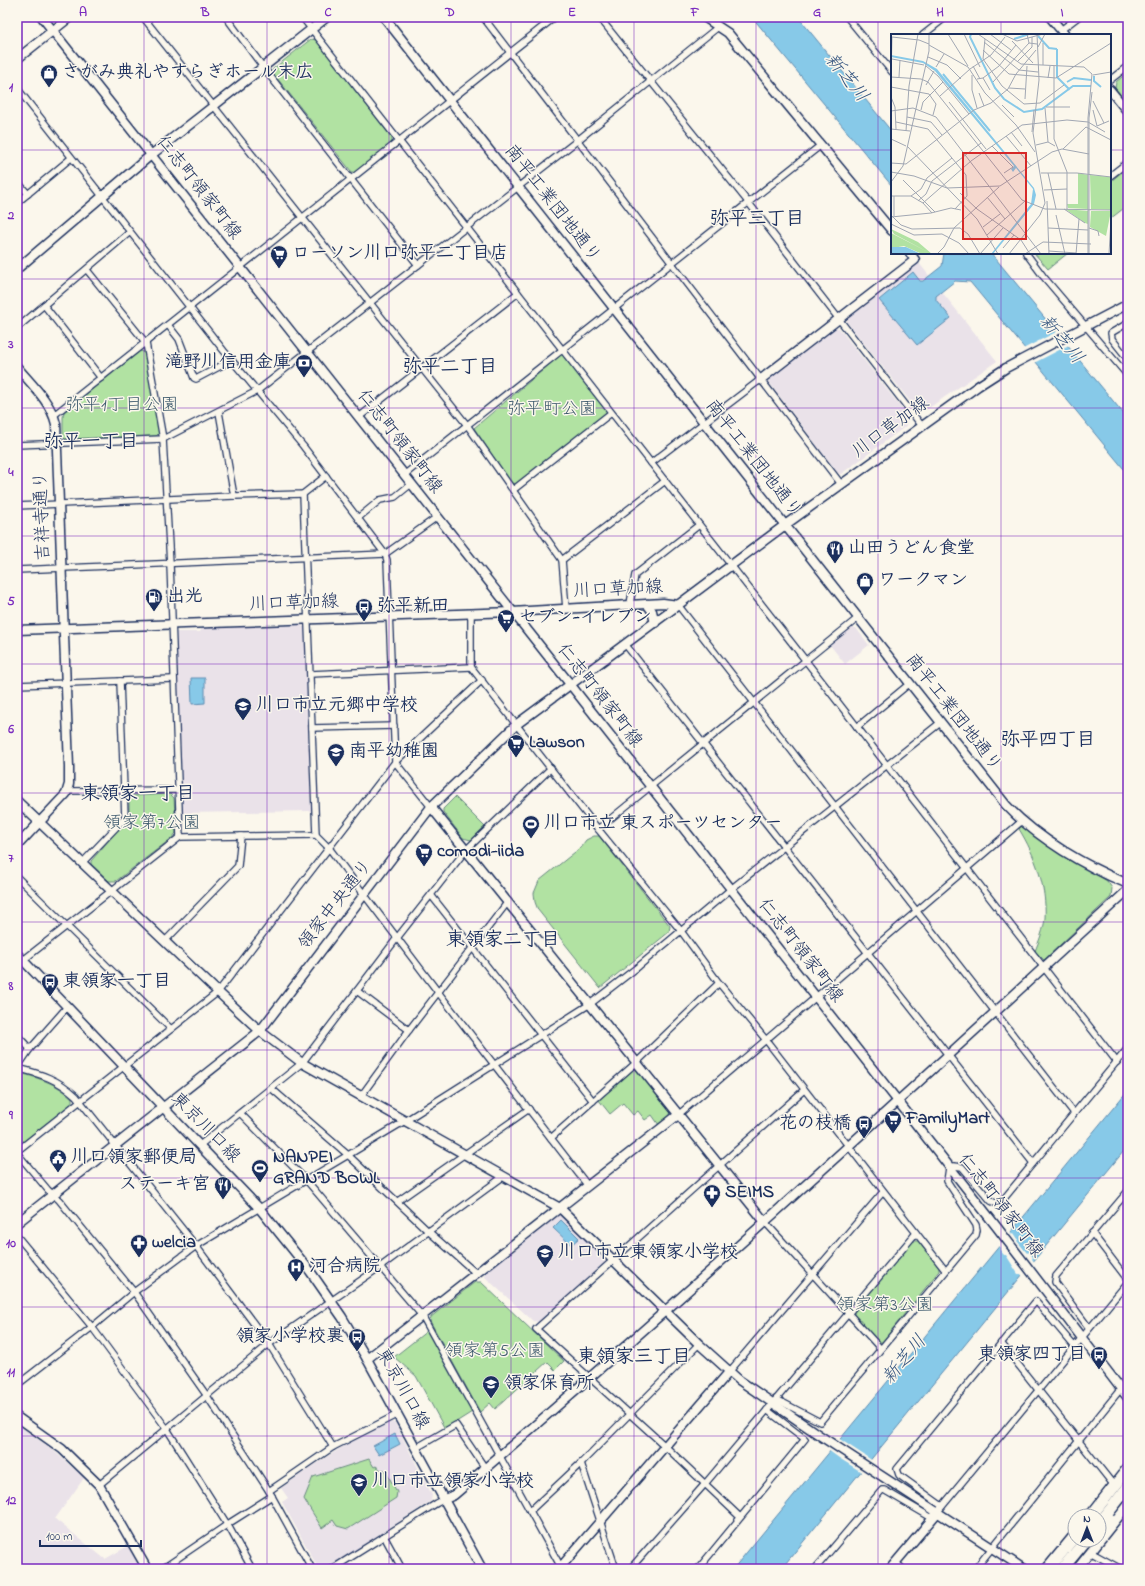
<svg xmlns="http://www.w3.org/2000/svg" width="1145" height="1586" viewBox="0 0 1145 1586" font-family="'Indie Flower','Klee One',sans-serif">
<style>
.built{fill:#eae2e9}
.green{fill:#b1e2a2;stroke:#668880}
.water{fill:#87c9e8;stroke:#5c8bb1}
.pier{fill:#fbf7ec}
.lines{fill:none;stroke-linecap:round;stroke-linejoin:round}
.street-casing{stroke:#1b2f5e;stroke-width:8}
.secondary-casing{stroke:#1b2f5e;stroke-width:11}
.highway-casing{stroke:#1b2f5e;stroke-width:14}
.street{stroke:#fbf7ec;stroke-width:5.5}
.secondary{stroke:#fbf7ec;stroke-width:8}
.highway{stroke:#fbf7ec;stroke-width:11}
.grid{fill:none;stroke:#7b2cbf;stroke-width:1;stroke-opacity:0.55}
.labels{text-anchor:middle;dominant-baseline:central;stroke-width:3;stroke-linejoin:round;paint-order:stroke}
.poi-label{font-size:18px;font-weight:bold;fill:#1b2f5e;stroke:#fbf7ec;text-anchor:start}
.street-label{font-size:18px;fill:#1b2f5e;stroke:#fbf7ec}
.park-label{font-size:18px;fill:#405c6f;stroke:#fbf7ec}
.water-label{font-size:19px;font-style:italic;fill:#365680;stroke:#fbf7ec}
.neighbourhood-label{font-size:19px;font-weight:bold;fill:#1b2f5e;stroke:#fbf7ec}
.inset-river{fill:none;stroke:#87c9e8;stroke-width:2}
.inset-road{fill:none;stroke:#a1a7b3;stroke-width:1}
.view{fill:#d62828;fill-opacity:0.15;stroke:#d62828;stroke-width:2}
.inset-edge{fill:none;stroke:#1b2f5e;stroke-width:2}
.neatline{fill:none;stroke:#7b2cbf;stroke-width:1.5}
.grid-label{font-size:13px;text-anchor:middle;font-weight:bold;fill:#7b2cbf}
</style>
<rect width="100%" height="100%" fill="#fbf7ec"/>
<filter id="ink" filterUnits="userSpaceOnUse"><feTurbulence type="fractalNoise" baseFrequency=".025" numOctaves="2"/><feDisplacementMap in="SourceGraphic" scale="8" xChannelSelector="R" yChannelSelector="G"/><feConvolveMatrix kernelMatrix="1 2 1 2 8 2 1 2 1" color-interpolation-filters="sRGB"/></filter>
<g filter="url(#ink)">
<!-- built -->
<g class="built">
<path d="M919,263L997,361L926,410H917L847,322L848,318Z"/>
<path d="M835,328H839L907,415L906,426L841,474L838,473L768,381V378Z"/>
<path d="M301,625L305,628L311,811L182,813L175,632H200L202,628Z"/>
<path d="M851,628H856L869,645L845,664L830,645Z"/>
<path d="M558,1215L563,1216L605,1257V1262L539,1322L533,1321L485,1277V1273Z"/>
<path d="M390,1422L395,1423L432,1495L431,1501L326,1569L318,1568L282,1502L288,1498L281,1488L328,1456L361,1436Z"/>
<path d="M17,1424L53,1450L84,1478L55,1519L105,1559L128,1546L141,1569H17Z"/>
</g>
<!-- green -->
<g class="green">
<path d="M311,39L316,40L392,138V144L354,173L351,171L273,73V69Z"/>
<path d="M1128,72V104L1115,88L1116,82Z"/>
<path d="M1124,170L1128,175V205L1110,219V182Z"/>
<path d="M1034,253H1068L1048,269Z"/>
<path d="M140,351L144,352L160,432L156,436L65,439L63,437V417L64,412Z"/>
<path d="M562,354L607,412L517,484L511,483L474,428Z"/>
<path d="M170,794L174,798L176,833L172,838L116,881H109L91,864V861L129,817V799L130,796Z"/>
<path d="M455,797L485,827L471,840L463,838L443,812V809Z"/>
<path d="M1022,826L1048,845L1107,881L1112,888L1111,897L1044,960L1035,951C1039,941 1044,929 1045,918C1047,887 1035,855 1019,829Z"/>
<path d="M594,836H599L670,926L669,932L600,988L538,910L535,902L534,893L539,881L580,848L586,840Z"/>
<path d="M631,1069H637L671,1111L670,1115L659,1125L652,1115L645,1120L638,1111L633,1115L623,1103L610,1114L598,1099Z"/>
<path d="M24,1074C44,1080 57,1084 72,1098V1103L19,1145H17V1078Z"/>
<path d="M913,1241H918L939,1268V1271L882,1342H877L854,1317V1312Z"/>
<path d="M475,1282H481L564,1361L555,1370L547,1362L495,1409L490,1403L480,1412L430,1321L431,1317Z"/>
<path d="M427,1331L472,1412L445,1429L416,1376L394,1357Z"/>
<path d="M369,1459L374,1467L376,1466L381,1470H385L397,1492L396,1498L348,1529L337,1526L333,1520L322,1528L304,1499L313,1477Z"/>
</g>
<!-- water -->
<g class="water">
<path d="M752,17H798L892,132V186Z"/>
<path d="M944,253H991L1128,419V474L970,282L955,281L936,296V300L951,318L917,345L879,300L913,272L920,281H923L942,266Z"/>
<path d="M191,678H205V703L192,704Z"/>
<path d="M1128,1090V1146L781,1569H733Z"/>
<path d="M561,1220L579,1238L571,1245L553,1228Z"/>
<path d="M395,1434L400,1444L379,1455L373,1446Z"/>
</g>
<!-- pier -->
<g class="pier">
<path d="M1058,331L1069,345L1034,363L1023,349Z"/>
<path d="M1009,1230L1012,1234L1014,1233L1018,1239L1017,1241L1027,1253L1029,1252L1033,1257L1032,1259L1035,1263L1023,1277L1021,1274H1018L1006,1255H1004L1000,1250V1248L997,1244Z"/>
<path d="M838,1438L873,1461L863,1473L839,1458L828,1450Z"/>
</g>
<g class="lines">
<!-- street casing -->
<g class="street-casing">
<g id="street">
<path d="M143,17L467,425L562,560L566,609"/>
<path d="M226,17L263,67L418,265"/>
<path d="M302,17L806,661L1117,1062"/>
<path d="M483,17L841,484"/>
<path d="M599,17L748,202L922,426"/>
<path d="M847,17L892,72"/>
<path d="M1061,30L1078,17"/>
<path d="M923,35L946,17"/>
<path d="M1110,80L1128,66"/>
<path d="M17,88L224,351L303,446L385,554L387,560L395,762L431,807"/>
<path d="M1110,176L1128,162"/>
<path d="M17,181L28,194"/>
<path d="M17,203L71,158"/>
<path d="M1026,253L1043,276L1128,376"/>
<path d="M87,270L146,343L163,439L170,564L180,837"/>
<path d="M44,305L101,378"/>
<path d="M1128,323L1111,333L1112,339L1128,359"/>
<path d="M168,325L179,339L194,378L196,379L232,360"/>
<path d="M17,328L130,232"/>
<path d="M219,412L234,496"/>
<path d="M54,415L555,17"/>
<path d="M359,417L518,293"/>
<path d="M17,445L163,439L257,391L578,140L718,27"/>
<path d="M651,463L760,380"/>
<path d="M404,475L821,145"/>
<path d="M513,490L611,413"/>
<path d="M303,494L316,835L329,848L438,992L588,1186"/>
<path d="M17,506L234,496L303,494L326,476"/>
<path d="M358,518L380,500L395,497L411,484"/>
<path d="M562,560L665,481"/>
<path d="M17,570L385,554L437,517"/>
<path d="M630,604L635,575L699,525"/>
<path d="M678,605L1074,1113"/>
<path d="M471,614V667L598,829L681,931L719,983L766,1040L945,1270"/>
<path d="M625,644L1033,1163"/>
<path d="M310,674L471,667"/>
<path d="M17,685L173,679"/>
<path d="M857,727L909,684"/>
<path d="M312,728L394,726"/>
<path d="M68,791L178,790"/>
<path d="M598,829L858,618"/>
<path d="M82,863L125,818L120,681"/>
<path d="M17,877L171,1029"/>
<path d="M431,895L593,1101"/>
<path d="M165,941L238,866L241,836"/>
<path d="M17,965L180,837L316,835"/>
<path d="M357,991L409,1030"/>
<path d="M17,1035L30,1049"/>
<path d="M17,1068C41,1074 58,1079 76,1096L196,1246L269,1344L333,1447"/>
<path d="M17,1068L30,1049L67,1007"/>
<path d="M271,1088L348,1155L428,1231L477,1274"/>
<path d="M361,1096L409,1030L507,903"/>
<path d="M240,1113L307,1181L423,1317L562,1569"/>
<path d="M678,1115L1022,821"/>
<path d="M551,1138L637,1062L719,983"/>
<path d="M200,1145L302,1063L397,938L466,850L551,768"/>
<path d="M17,1151L218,992L395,762L482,680"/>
<path d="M17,1153L48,1190L59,1200L134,1292L207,1396L269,1491L312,1569"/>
<path d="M398,1201L529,1109"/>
<path d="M765,1222L880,1348"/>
<path d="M1092,1233L1128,1280"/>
<path d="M17,1236L92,1327L167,1429L230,1529L252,1569"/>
<path d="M1089,1328L1055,1282L1056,1276L1128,1191"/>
<path d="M1001,1343L1112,1483"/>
<path d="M729,1372L883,1192"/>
<path d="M17,1385L92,1327L134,1292L196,1246L405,1121L590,1004L639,966L731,889L940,723"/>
<path d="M776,1399L820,1422L976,1235L977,1230L976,1225L947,1181L949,1168L954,1166L962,1167L991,1201L995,1203L1002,1201L1128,1048"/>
<path d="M416,1448L456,1425L485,1468"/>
<path d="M581,1463L616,1569"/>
<path d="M99,1485L269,1344L380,1267L504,1176"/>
<path d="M269,1491L333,1447L398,1414"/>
<path d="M942,1506L899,1475L897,1469L1036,1301L1074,1346"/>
<path d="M940,1509L1128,1282"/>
<path d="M530,1511L581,1463L699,1344"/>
<path d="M740,1517L665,1446L536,1329L804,1090"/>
<path d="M384,1536L402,1569"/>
<path d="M1090,1552L1121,1569"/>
<path d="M895,1562L903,1569"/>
<path d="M162,1569L231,1522L272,1496"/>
<path d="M332,1569L437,1503L445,1499"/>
<path d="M630,1569L704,1485L916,1233"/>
<path d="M698,1569L805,1439L767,1410"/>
<path d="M815,1569L882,1490H884L932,1518"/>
<path d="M975,1569L1128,1380"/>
</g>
</g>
<!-- secondary casing -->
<g class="secondary-casing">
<g id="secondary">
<path d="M42,17L570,684L996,1226L1128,1398"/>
<path d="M384,17L1006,805C1038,839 1085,866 1128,884"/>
<path d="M704,17L728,33L892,231"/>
<path d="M1050,17L1065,35"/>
<path d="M17,59L70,17"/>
<path d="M1110,90L1128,112"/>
<path d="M17,269L151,155L327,17"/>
<path d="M17,367C31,384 51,402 56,424L69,767V784L66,794L17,846"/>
<path d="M760,380L915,260L910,253"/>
<path d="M647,604L652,611L655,623"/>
<path d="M17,630L512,612L663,603L678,605L785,525L978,386L1006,368L1128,304"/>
<path d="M17,801L218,992L260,1031L302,1063L560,1208L699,1344L739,1380L819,1435L1024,1569"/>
<path d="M431,807L765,1222"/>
<path d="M17,954L260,1209L310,1271L342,1317L367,1359L482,1569"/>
<path d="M17,1223L260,1031L431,807L517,724L678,605"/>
<path d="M367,1359L678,1115"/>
<path d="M17,1417L62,1449L99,1485L147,1569"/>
<path d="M445,1499L454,1495C684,1299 906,1094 1128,890"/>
<path d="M559,1569L729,1372"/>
<path d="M890,1569L938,1512"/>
<path d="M1077,1569L1128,1505"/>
</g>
</g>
<!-- highway casing -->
<g class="highway-casing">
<g id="highway">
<path d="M1091,1516L1128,1469"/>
<path d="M1099,1524L1128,1487"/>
<path d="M1099,1534L1110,1520"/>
<path d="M1048,1569L1075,1536"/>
<path d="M1062,1569L1086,1540"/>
</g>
</g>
<!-- street -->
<use href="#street" class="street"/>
<!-- secondary -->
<use href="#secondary" class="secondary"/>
<!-- highway -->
<use href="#highway" class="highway"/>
</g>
</g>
<!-- grid -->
<path class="grid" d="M144,17V1569M267,17V1569M389,17V1569M511,17V1569M634,17V1569M756,17V1569M878,17V1569M1001,17V35M17,150H892M1110,150H1128M1001,253V1569M17,279H1128M17,408H1128M17,536H1128M17,664H1128M17,793H1128M17,922H1128M17,1050H1128M17,1178H1128M17,1307H1128M17,1436H1128"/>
<!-- icons -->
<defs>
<g id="shop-pin" transform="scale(0.9)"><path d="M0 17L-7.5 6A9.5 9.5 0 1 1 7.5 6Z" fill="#1b2f5e" stroke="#fbf7ec"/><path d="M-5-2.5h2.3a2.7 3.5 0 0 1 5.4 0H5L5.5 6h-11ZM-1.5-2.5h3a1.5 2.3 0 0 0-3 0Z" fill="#fff"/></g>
<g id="supermarket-pin" transform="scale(0.9)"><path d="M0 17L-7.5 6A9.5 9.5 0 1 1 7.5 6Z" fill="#1b2f5e" stroke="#fbf7ec"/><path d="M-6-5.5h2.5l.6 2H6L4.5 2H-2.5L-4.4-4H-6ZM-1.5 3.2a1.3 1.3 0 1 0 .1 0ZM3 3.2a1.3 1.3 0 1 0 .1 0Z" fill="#fff"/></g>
<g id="bank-pin" transform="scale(0.9)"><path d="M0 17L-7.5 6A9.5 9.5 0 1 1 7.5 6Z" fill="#1b2f5e" stroke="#fbf7ec"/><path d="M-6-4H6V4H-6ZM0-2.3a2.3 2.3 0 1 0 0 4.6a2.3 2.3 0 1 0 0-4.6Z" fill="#fff"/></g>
<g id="restaurant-pin" transform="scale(0.9)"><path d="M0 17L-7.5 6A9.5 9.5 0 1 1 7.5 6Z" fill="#1b2f5e" stroke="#fbf7ec"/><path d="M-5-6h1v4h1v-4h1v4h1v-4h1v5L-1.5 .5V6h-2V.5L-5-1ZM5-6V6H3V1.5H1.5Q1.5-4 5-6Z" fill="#fff"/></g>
<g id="fuel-pin" transform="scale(0.9)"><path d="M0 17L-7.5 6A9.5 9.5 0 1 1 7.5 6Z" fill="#1b2f5e" stroke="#fbf7ec"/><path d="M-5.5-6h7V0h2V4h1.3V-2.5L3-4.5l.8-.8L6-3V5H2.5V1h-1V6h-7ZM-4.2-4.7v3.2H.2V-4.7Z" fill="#fff"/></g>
<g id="bus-pin" transform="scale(0.9)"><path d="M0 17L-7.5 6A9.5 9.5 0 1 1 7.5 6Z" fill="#1b2f5e" stroke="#fbf7ec"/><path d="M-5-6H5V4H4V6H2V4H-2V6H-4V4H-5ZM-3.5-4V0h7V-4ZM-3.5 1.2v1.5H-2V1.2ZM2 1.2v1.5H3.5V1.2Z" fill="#fff"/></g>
<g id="school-pin" transform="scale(0.9)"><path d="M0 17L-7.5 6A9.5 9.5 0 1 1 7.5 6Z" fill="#1b2f5e" stroke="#fbf7ec"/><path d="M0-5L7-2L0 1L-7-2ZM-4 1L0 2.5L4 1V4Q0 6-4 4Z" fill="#fff"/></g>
<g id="stadium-pin" transform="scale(0.9)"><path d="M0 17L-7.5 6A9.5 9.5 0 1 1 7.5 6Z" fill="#1b2f5e" stroke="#fbf7ec"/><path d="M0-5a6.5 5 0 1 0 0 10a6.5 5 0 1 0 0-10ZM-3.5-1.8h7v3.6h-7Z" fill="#fff"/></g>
<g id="civic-pin" transform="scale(0.9)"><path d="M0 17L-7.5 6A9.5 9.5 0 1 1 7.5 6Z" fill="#1b2f5e" stroke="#fbf7ec"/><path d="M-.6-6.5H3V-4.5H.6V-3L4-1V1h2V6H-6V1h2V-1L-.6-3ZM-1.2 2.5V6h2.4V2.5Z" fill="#fff"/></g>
<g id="pharmacy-pin" transform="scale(0.9)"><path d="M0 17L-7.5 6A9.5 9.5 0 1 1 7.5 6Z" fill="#1b2f5e" stroke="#fbf7ec"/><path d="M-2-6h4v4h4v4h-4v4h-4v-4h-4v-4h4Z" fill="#fff"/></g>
<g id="hospital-pin" transform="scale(0.9)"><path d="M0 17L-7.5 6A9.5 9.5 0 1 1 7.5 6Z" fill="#1b2f5e" stroke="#fbf7ec"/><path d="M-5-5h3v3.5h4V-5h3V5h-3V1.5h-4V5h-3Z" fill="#fff"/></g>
</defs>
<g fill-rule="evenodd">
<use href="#shop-pin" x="49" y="73"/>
<use href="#supermarket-pin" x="279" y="254"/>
<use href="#bank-pin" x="304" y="363"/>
<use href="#restaurant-pin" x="835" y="549"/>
<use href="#shop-pin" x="865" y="581"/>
<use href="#fuel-pin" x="154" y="597"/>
<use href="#bus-pin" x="364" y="607"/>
<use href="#supermarket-pin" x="506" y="618"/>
<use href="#school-pin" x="243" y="706"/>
<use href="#supermarket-pin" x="516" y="743"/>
<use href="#school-pin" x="336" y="752"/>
<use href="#stadium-pin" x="531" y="824"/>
<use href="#supermarket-pin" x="424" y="852"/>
<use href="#bus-pin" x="50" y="982"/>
<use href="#supermarket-pin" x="893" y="1119"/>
<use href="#bus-pin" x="864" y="1124"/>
<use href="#civic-pin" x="58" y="1158"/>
<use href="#stadium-pin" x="260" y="1168"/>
<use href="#restaurant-pin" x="223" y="1185"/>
<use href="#pharmacy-pin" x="712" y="1193"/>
<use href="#pharmacy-pin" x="139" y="1243"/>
<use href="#school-pin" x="545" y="1253"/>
<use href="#hospital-pin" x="296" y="1267"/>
<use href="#bus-pin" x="357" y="1337"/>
<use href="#bus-pin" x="1099" y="1355"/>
<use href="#school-pin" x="491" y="1384"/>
<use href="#school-pin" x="359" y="1482"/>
</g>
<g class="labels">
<!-- poi labels -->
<g class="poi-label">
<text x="62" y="73">さがみ典礼やすらぎホール末広</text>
<text x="292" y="254">ローソン川口弥平二丁目店</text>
<text x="291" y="363" text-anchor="end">滝野川信用金庫</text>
<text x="848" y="549">山田うどん食堂</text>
<text x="878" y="581">ワークマン</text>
<text x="167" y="597">出光</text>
<text x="377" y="607">弥平新田</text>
<text x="519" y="618">セブン-イレブン</text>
<text x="256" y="706">川口市立元郷中学校</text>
<text x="529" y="743">Lawson</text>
<text x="349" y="752">南平幼稚園</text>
<text x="544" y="824">川口市立 東スポーツセンター</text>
<text x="437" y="852">comodi-iida</text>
<text x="63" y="982">東領家一丁目</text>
<text x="906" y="1119">FamilyMart</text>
<text x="851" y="1124" text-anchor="end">花の枝橋</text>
<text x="71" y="1158">川口領家郵便局</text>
<text x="273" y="1158">NANPEI<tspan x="273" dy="21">GRAND BOWL</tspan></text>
<text x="210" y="1185" text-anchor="end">ステーキ宮</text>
<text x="725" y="1193">SEIMS</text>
<text x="152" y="1243">welcia</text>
<text x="558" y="1253">川口市立東領家小学校</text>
<text x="309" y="1267">河合病院</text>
<text x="344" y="1337" text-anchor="end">領家小学校裏</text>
<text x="1086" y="1355" text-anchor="end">東領家四丁目</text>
<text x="504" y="1384">領家保育所</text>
<text x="372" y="1482">川口市立領家小学校</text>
</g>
<!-- street labels -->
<g class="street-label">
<text transform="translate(198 188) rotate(52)">仁志町領家町線</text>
<text transform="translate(552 204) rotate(52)">南平工業団地通り</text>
<text transform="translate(891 428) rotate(-36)">川口草加線</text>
<text transform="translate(399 442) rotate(52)">仁志町領家町線</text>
<text transform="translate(753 459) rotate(52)">南平工業団地通り</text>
<text transform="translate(43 516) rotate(-92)">吉祥寺通り</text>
<text transform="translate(618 590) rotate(-3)">川口草加線</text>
<text transform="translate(294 604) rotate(-2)">川口草加線</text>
<text transform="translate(599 696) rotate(52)">仁志町領家町線</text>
<text transform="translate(953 713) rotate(52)">南平工業団地通り</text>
<text transform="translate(336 905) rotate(-52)">領家中央通り</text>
<text transform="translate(800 951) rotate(52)">仁志町領家町線</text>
<text transform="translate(205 1128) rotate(46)">東京川口線</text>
<text transform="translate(1000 1206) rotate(52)">仁志町領家町線</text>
<text transform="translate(402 1389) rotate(61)">東京川口線</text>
</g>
<!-- park labels -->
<g class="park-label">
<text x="122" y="406">弥平1丁目公園</text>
<text x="552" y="410">弥平町公園</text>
<text x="152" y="824">領家第7公園</text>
<text x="885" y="1306">領家第3公園</text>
<text x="495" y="1352">領家第5公園</text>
</g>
<!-- water labels -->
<g class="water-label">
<text transform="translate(846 78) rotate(51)">新芝川</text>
<text transform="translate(1061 340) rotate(50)">新芝川</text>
<text transform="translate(905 1360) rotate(-50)">新芝川</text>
</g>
<!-- neighbourhood labels -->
<g class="neighbourhood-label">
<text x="757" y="219">弥平三丁目</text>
<text x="450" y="367">弥平二丁目</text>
<text x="91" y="442">弥平一丁目</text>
<text x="1048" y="740">弥平四丁目</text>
<text x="138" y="794">東領家一丁目</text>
<text x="503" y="940">東領家二丁目</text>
<text x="634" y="1357">東領家三丁目</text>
</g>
</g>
<!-- overview -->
<g transform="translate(891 34)">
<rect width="220" height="220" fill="#fbf7ec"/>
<path d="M187,139L197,141V175L177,174L176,170H187ZM199,141L220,143V176L200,175ZM174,175L197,177V190L194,189ZM200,177H220L215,202L199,193ZM0,195L27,208L41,220H31L13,212L2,214L0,212V199L37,218L3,200Z" fill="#b1e2a2"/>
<path d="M0,21L32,27L46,35L143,154L145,161L143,170L102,220H100L140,170L142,155L125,134L122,138L120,135L123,132L44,37L32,29L0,23ZM0,213H15L30,220H0Z" fill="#87c9e8"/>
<path class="inset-river" d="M80,0L79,3L104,54L113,65L133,78L151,75L182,52H200M147,2L158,14L166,15M123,5L138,0M166,15V43L178,55L179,54M52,40L99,97M203,42V47L210,53M176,48L183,44L200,46"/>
<path class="inset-road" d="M57,0L77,32M73,0L89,33M87,0L130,30L193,33L201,40L197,84V220M99,0L120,16M111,0L126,7L152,0M136,0L138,9L146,10M1,3L28,6L38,10M94,5L92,25L111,52L133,70L149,69L173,51M121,7L142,29M93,8L128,36M152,9V31M38,11L77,33L94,59L125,91L144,118M147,13L154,0M92,16L118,40L165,44L220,9M37,23L56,31L70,45M1,25L33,31M126,28L141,13V3M35,32L47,42L78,80M82,32L89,45M163,32V105L176,138V175M45,33L53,20M128,36L147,38M81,41V56L86,74M202,41L220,38M0,43L30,45L37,48L131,166L154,175L220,176M8,43L9,26M92,44L99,56M157,44L159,32M0,45L1,3M86,45L92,44L108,32L125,11M102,48L138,9M35,51L43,37M0,53L38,60L45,70L42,81M118,54L134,55M88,59L93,72M49,62L79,35L100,21L114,3M0,63L4,73L5,95M134,65L136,32M202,67L213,89M58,68L95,115M111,71L123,83M155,73H179M154,74L157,108L164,112M30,76L32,68L52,48M202,76L206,92M0,77L22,74L45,83L150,220M16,83L40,88L51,101M5,88L37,95L75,141L76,162L64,175M197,88L214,98M206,92L218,87M0,95L19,97M15,97L18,52L27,0M120,98L131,112M141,98L143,76M115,102L140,132M0,105L15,112M145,111L157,108M16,112L86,185L107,220M101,112L122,133L113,139M172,115L195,93L220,106M0,129L15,130L83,76L100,69L117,55L125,40L145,16M0,138L23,142L56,154M150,139H186L220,143M157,139L165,175M12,146L44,178M0,148L12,132L38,17V0M56,154L109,152L161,118L171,115L198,120M153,156L176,155M69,159L86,175L130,206L139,220M0,162H20L30,155L36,144L61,124M20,162L32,169L41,179M96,163L114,185M27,167L35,160L41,147L90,109M156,167L158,220M32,169L80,127L131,91L176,86L197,88M173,175L194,189M0,181L10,191L21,195L69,194L77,200L89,220L112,194M165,181L174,220M3,182V162M0,183L40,179L60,174L70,176M0,190L23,201L51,200L68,209L78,220M92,193L109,180M157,194L197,196M198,194L207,197L208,202M96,201L134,167M112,214L123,201M158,217L185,219M46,220L53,213L63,194L108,153M118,220L149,181L154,169L142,99L148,46L146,0M134,220L152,208L200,210M185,220L188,185M198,220V84L201,58M218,220L220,185"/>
<path class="view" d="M72,119H135V205H72Z"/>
<rect width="220" height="220" class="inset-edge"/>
</g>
<!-- margin -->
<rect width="1145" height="1586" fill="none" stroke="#fbf7ec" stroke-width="44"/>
<!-- north arrow -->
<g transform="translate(1087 1528)"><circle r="19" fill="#fbf7ec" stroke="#a1a7b3"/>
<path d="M0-3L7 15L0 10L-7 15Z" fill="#1b2f5e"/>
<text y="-6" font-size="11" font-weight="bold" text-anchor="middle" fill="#1b2f5e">N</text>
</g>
<!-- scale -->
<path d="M40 1540v6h101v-6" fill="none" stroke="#1b2f5e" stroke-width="2"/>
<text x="46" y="1540" font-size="12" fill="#1b2f5e" stroke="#fbf7ec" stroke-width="3" paint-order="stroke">100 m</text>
<rect x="22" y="22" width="1101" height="1542" class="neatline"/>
<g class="grid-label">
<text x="83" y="16">A</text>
<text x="205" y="16">B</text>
<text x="328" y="16">C</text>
<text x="450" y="16">D</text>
<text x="572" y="16">E</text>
<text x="695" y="16">F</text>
<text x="817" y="16">G</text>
<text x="940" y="16">H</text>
<text x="1062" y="16">I</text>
<text x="11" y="91">1</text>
<text x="11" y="219">2</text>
<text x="11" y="348">3</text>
<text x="11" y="476">4</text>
<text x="11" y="605">5</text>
<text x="11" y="733">6</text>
<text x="11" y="862">7</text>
<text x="11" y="990">8</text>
<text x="11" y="1119">9</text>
<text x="11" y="1247">10</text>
<text x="11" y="1376">11</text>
<text x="11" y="1504">12</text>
</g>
</svg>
